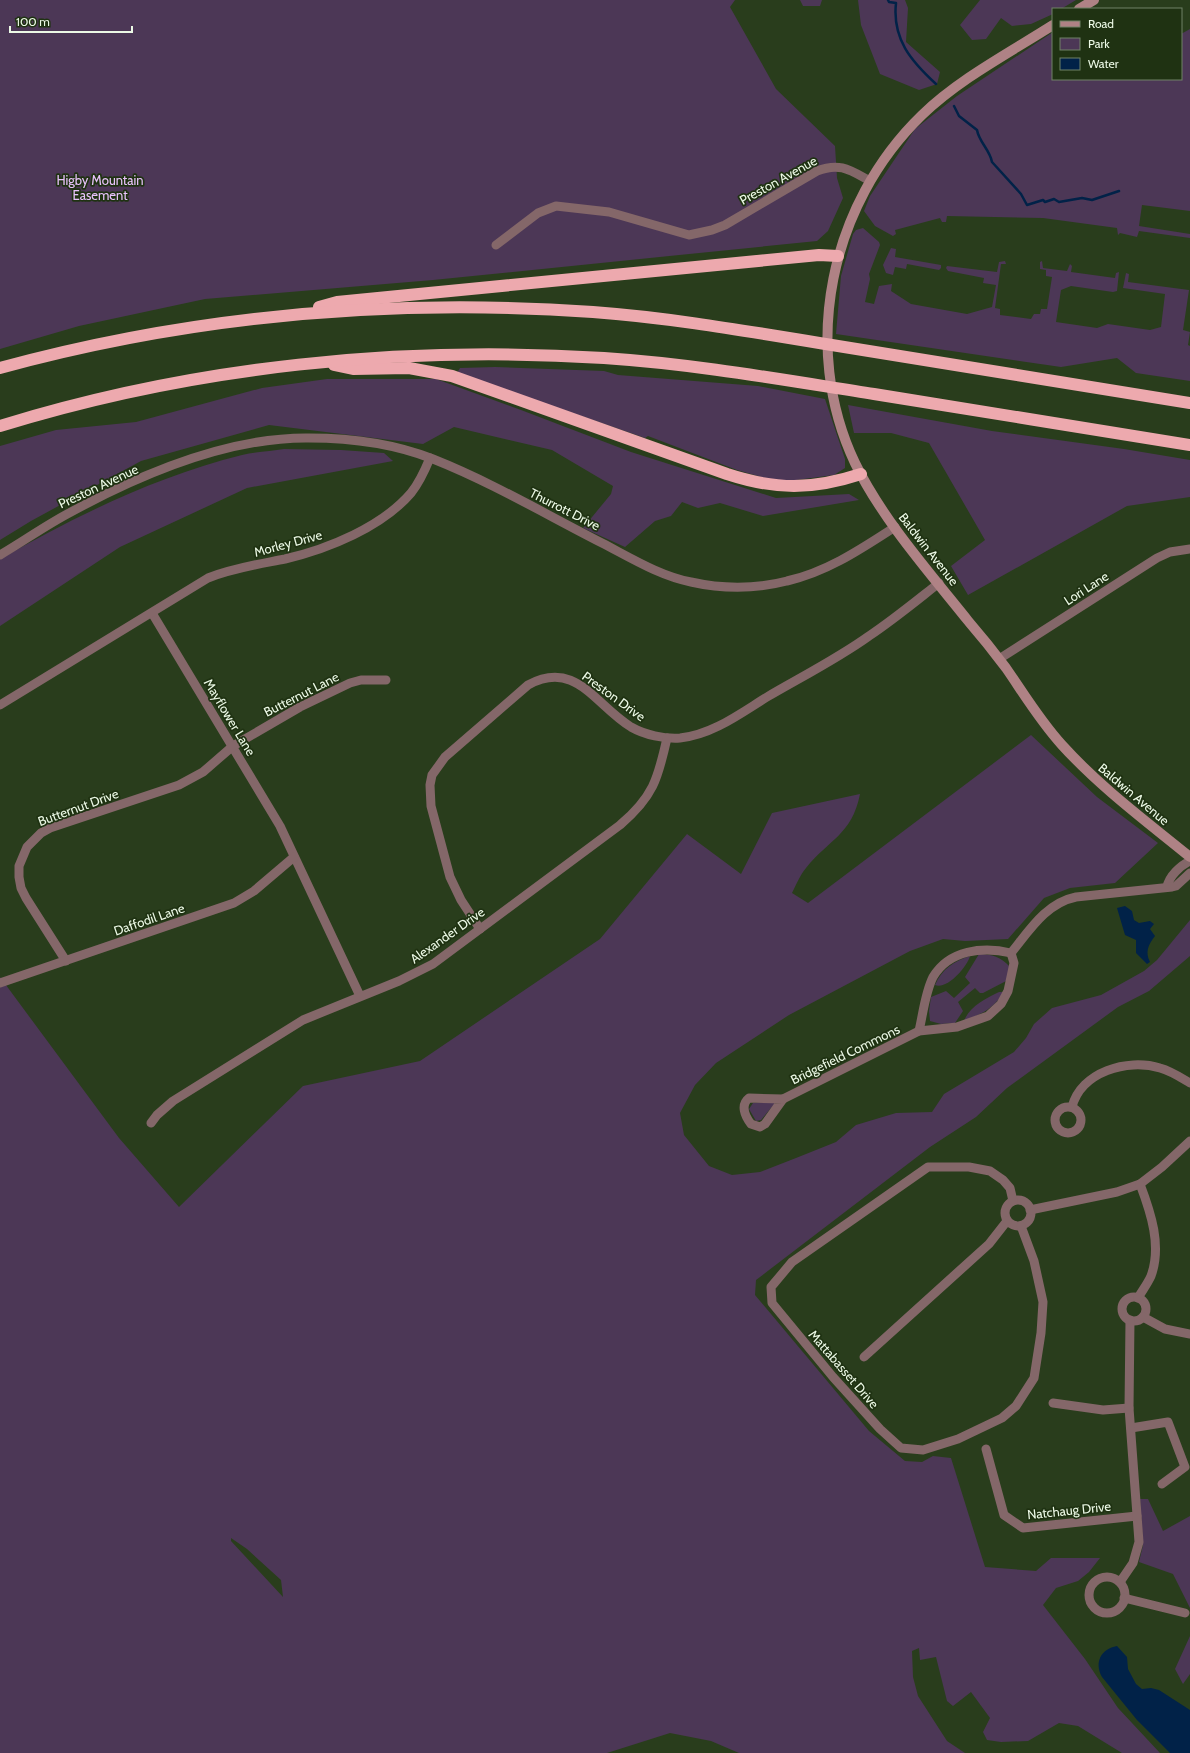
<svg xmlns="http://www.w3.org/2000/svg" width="1190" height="1753" viewBox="0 0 1190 1753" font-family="Cabin,sans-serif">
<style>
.green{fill:#4c3756;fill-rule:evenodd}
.water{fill:#012248}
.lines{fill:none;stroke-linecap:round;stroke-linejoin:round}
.stream{stroke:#012248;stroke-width:2.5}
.street{stroke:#846769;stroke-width:9}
.secondary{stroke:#af8285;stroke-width:10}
.highway{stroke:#eda9ae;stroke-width:12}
.labels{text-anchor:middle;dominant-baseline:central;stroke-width:3.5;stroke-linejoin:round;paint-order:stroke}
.park-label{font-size:13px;fill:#e9c2fc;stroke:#1f3212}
.street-label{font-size:13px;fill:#ecf9e6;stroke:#1f3212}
</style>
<rect width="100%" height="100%" fill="#293d1c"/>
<!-- green -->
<g class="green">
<path d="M0,0H735L730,7L776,89L835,146L837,178L843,198L828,231L817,241L433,280L205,299L79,326L0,349Z"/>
<path d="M800,0H822L820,6H803Z"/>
<path d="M858,0H905L908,8L906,42L940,72L937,84L919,90L880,74L861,25Z"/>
<path d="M980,0H1076L1061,9H1053V14L1031,24L1012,26L1001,18L986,39L972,40L960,25Z"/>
<path d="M1190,29V211L1142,205L1139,226L1190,234V238L1139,231L1137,237L1120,233L1118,235L1117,228L1043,218L947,216L946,222H942L940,218L895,230L896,234L893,236L875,226L864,211L870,196L915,129L957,96L1053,32V79H1181V34Z"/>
<path d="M863,228L879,242L880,245L869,274L870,279L865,302L874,304L879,286L892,284L891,291L911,304L967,314L992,307L996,285L983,283L984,278L948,271L946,268L947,266L997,272L999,262L1005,261L1006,264H1001L995,308L1000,309V315L1031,319L1034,314H1040L1041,309H1047L1052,277L1046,276V270L1040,269V262L1042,261L1043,268L1067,271L1070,264L1072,266L1071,272L1115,278L1116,273L1119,272L1117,291L1113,292L1071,286L1061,290L1056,322L1097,328L1108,324L1150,330L1161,327L1165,294L1123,288L1126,273L1129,274L1128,282L1189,290L1183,330L1190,332L1188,345L1190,346V381L1136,373L1117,358L1061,367L836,334L841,276L853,234L856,230Z"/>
<path d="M891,248L896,249L895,257L941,265V268L939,270L907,264L906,269L895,267L893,275L886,273L883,265Z"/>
<path d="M495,367L604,371L618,375L758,386L825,399L845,459V468L834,475L789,481L768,479L737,470L648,436L645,438L457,373L460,368Z"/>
<path d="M327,379H436L521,410L631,452L776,498L849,494L859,500L763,516L720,503L698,508L682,502L671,516L655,521L625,547L583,528L611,494L613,486L552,450L454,427L423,444L269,425L141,461L31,521L0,540V446L56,430L136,422L262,388Z"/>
<path d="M848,405L992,431L1124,449L1190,460V497L1127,506L968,595L951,566L985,540L929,443L891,433H854Z"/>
<path d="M284,449L341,450L384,453L393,461L247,488L120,547L0,626V559C76,516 157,476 242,455C256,452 271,451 284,449Z"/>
<path d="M1031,735L1097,797L1158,843L1115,883L1070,888L1044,898L1008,939L965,941L943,939L910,951L789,1015L716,1063L695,1085L680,1113L684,1135L709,1166L732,1175L760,1172L796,1158L836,1142L856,1125L896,1113L932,1112L944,1094L1014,1052L1026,1038L1034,1024L1052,1008L1101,995L1144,971L1157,960L1190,920V956L1149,991L1118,1007L1007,1088L976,1117L930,1147L756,1280L755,1295L869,1431L905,1461L922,1462L933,1456L951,1458L985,1567L1036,1571L1051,1558H1100L1089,1572L1078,1581L1056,1588L1043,1605L1085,1659L1118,1708L1160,1753H1122L1078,1726L1059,1723L1028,1741L1001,1742L987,1740L983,1732L990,1718L971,1692L953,1706L947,1701L936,1657L920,1660L919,1648L912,1651L913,1677L918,1696L947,1741L965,1753H739L711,1741L670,1733L607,1753H0V977L119,1138L179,1207L303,1086L420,1061L600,939L687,834L741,874L772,813L860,794C852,835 828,840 806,868C800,875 796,885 792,893L808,903ZM231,1538L247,1549L281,1580L283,1597L231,1541Z"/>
<path d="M979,954C992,954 1001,957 1010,967L1008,980L983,993H980L975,988L958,1002L963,1011L955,1023L941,1024L930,1021L929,1011L931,997L946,991L954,998L970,983L965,977Z"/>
<path d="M970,956C967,967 947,990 935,985C942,969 954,961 970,956Z"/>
<path d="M999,992H1004C992,1010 983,1013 964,1021C969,1007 986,998 999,992Z"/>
<path d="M775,1101L776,1102L761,1120L756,1121L749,1109L753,1103Z"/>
<path d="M1140,1499H1148L1163,1531L1190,1516V1608L1173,1574L1139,1562L1143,1545Z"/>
<path d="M1190,1636V1674L1183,1684L1175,1669Z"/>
</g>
<!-- water -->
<g class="water">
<path d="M1125,906L1132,911L1134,920L1139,923L1150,921L1154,924L1150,929L1155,936C1148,945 1145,952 1150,962L1147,964L1136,953V940L1125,935L1117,908Z"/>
<path d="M1117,1646L1127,1657L1128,1669L1136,1684L1142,1689L1151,1688L1159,1690L1190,1710V1753H1170L1137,1720L1102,1677C1094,1662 1101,1649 1117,1646Z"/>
</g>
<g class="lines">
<!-- stream -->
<g class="stream">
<path d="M888,0L889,2L896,3C892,39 911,61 936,84"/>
<path d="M954,106L959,116L977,130C979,142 990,150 992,162L1021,194L1027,205L1043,200L1045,202L1054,199L1059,202L1082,198L1092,200L1119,191"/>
</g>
<!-- street -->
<g class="street">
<path d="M496,245L538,213L556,206L609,212L689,235L712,230L725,225L817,171C840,162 850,170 870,181"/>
<path d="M0,555C24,541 46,525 71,512C141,474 228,437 309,438C350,438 395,444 433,459C491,482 547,515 602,543C631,558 660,576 691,582C722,589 756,589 787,581C827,572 861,549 895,527"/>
<path d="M152,613L280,826L360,996"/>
<path d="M999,659L1157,558L1170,552L1190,549"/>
<path d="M0,705L208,578C233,568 260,564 285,559C328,549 382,527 411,493C420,482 425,470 430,458"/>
<path d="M1167,887C1169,876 1181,865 1190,861"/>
<path d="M480,929L461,900L450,877L431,806L430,785L432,775L445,757L528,685C576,659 595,705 631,727C645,735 664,739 680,738C712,735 741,713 767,697C801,677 837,659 869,636C893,620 916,601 939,583"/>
<path d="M1011,953C1029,931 1046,903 1076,897L1172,887L1176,886L1190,873"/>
<path d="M66,961L26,898L21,888L19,877V866L27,847L41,833L50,828L179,785L203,772L233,746L300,707L350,683L361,680H386"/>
<path d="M0,983L234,903L254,891L294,857"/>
<path d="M919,1031C923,1014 925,993 933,977C949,950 983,946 1011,953"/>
<path d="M749,1098L783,1099L765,1124L760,1127L751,1124C745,1116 740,1105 749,1098Z"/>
<path d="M783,1099L919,1031L957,1027L988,1016L1001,1004L1008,991L1014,963L1011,953"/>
<path d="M1072,1107C1081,1072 1127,1058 1160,1068C1171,1071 1180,1077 1190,1083"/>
<circle cx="1068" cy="1120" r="13"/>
<path d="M151,1123L157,1115L173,1101L303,1020L399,981L433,964L620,825C653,797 658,779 667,738"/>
<circle cx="1018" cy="1213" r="13"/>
<path d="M1013,1201L1010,1188L1003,1180L990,1171L969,1167H928L792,1262L771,1287L772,1303L833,1377L880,1429L901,1448L923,1450L958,1439L1002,1418L1016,1406L1034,1378L1041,1333L1043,1302L1034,1261L1021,1226"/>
<path d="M1030,1210L1117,1192L1140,1184L1162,1167L1190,1141"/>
<circle cx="1134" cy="1309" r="12"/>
<path d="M1138,1298C1142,1291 1148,1283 1151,1276C1162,1246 1151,1213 1140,1184"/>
<path d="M1143,1317L1165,1329L1190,1334"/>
<path d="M864,1357L989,1244L1007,1221"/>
<path d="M1053,1403L1103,1410L1129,1408"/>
<path d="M1131,1428L1168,1422L1185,1467L1162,1484"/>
<path d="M986,1449L1004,1515L1023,1528L1137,1516"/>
<circle cx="1107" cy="1595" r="18"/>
<path d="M1120,1582L1133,1563L1139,1542L1129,1408L1130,1320"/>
<path d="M1124,1598L1185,1613"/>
</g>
<!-- secondary -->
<g class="secondary">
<path d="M1079,9L1094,0"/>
<path d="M1053,25C1009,53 959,79 922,115C830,204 800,347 855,463C882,519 930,573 969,622C982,637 994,652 1006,668C1024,694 1040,721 1062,745C1100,787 1146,821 1190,857"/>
</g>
<!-- highway -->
<g class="highway">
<path d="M319,307L337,302L819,255L838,256"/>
<path d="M334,365L353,369L409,368L452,376L727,474C776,490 812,490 861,474"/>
<path d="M0,368C194,315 393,298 593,312C675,318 757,333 838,346C955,365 1073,384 1190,403"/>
<path d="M0,426C194,366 401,345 604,358C695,364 784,380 874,394C979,411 1085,428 1190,445"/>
</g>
</g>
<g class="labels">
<!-- park labels -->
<g class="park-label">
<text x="100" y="180">Higby Mountain<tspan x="100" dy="15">Easement</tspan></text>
</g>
<!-- street labels -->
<g class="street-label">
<text transform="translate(778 180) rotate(-29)">Preston Avenue</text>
<text transform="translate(98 486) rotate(-25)">Preston Avenue</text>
<text transform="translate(565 509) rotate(27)">Thurrott Drive</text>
<text transform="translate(288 543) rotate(-15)">Morley Drive</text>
<text transform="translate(929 549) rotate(52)">Baldwin Avenue</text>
<text transform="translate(1086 588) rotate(-33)">Lori Lane</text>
<text transform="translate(301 694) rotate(-27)">Butternut Lane</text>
<text transform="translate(614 696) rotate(36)">Preston Drive</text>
<text transform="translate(230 717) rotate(59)">Mayflower Lane</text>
<text transform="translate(1134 794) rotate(40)">Baldwin Avenue</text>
<text transform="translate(78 807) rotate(-20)">Butternut Drive</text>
<text transform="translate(149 919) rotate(-19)">Daffodil Lane</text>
<text transform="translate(447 935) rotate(-35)">Alexander Drive</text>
<text transform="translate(845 1054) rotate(-26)">Bridgefield Commons</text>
<text transform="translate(844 1369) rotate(49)">Mattabasset Drive</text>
<text transform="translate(1069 1510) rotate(-6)">Natchaug Drive</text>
</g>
</g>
<!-- legend -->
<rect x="1052" y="8" width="130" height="72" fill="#1f3212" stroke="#718267"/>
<rect x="1060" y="21" width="20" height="6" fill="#af8285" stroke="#718267"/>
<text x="1088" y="28" font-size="12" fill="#ecf9e6">Road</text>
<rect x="1060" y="38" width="20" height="12" fill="#4c3756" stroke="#718267"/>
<text x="1088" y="48" font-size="12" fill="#ecf9e6">Park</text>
<rect x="1060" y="58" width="20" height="12" fill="#012248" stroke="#718267"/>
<text x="1088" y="68" font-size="12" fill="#ecf9e6">Water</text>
<!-- scale -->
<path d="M10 26v6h122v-6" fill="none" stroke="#ecf9e6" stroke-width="2"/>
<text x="16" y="26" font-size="12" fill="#ecf9e6" stroke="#1f3212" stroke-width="3" paint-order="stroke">100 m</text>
</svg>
